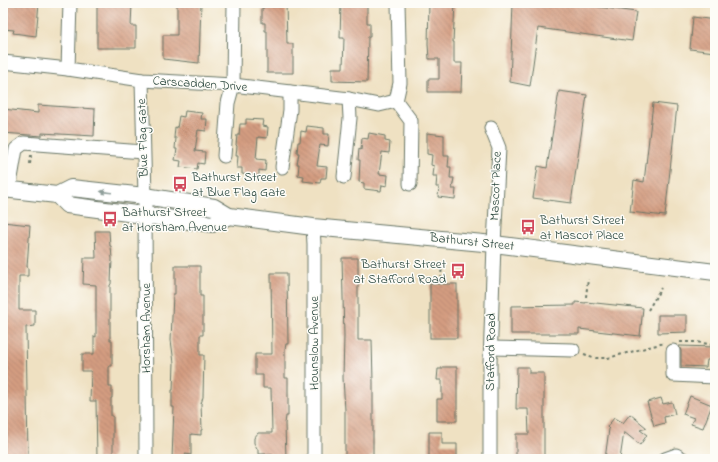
<svg xmlns="http://www.w3.org/2000/svg" width="718" height="462" viewBox="0 0 718 462" font-family="'Indie Flower',sans-serif">
<style>
.building{fill:url(#building-back-hatch)}
.lines{fill:none;stroke-linecap:round;stroke-linejoin:round}
.minor-casing{stroke:#687666;stroke-width:15}
.major-casing{stroke:#687666;stroke-width:18}
.path{stroke:#687666;stroke-width:2;stroke-dasharray:3 3;stroke-linecap:butt}
.minor{stroke:#fff;stroke-width:13}
.major{stroke:#fff;stroke-width:16}
.oneway{fill:#8f9e9a}
.labels{text-anchor:middle;dominant-baseline:central;stroke-width:3;stroke-linejoin:round;paint-order:stroke}
.street-label{font-size:13px;fill:#1f3d34;stroke:#fdfcf7}
.poi-label{font-size:13px;fill:#1f3d34;stroke:#fdfcf7;text-anchor:start}
</style>
<defs>
<pattern id="building-back-hatch" width="6" height="6" patternUnits="userSpaceOnUse"><rect width="6" height="6" fill="#d49d81"/><path d="M-1 5l2 2M0 0l6 6M5-1l2 2" fill="none" stroke="#ab816a"/></pattern>
</defs>
<rect width="100%" height="100%" fill="#fdfcf7"/>
<filter id="ink" filterUnits="userSpaceOnUse"><feTurbulence type="fractalNoise" baseFrequency=".025" numOctaves="2"/><feDisplacementMap in="SourceGraphic" scale="8" xChannelSelector="R" yChannelSelector="G"/><feConvolveMatrix kernelMatrix="1 2 1 2 8 2 1 2 1" color-interpolation-filters="sRGB"/></filter>
<filter id="wash" filterUnits="userSpaceOnUse"><feTurbulence type="fractalNoise" baseFrequency=".012" numOctaves="4" result="noise"/><feDisplacementMap in="SourceGraphic" scale="16" xChannelSelector="R" yChannelSelector="G"/><feGaussianBlur stdDeviation="0.9" result="paint"/><feColorMatrix in="noise" values="0 0 0 0 0 0 0 0 0 0 0 0 0 0 0 0 0 1.4 0 .05"/><feComposite in="paint" operator="in"/></filter>
<g filter="url(#wash)">
<rect width="100%" height="100%" fill="#efe1c2"/>
<g id="blocks">
<!-- building -->
<g class="building">
<path d="M3,3L17,5V3H39L36,36L13,33L14,30L3,29Z"/>
<path d="M97,3H132L131,26H136V48H97Z"/>
<path d="M177,3H201L199,63L163,59V35H177Z"/>
<path d="M264,3H286L287,44H293V73H267V31H265V23H262V8H264Z"/>
<path d="M341,3H367V23H370V37H368L367,82L332,81V68H343L344,38H340Z"/>
<path d="M429,3H455L453,42H454V63H462L461,92H428V79H439V59H429L428,44Z"/>
<path d="M513,3H569L636,12L632,41L538,28L530,86L510,82Z"/>
<path d="M693,17L715,20V52L690,49Z"/>
<path d="M559,91L587,95L571,203L533,198L538,166L547,168Z"/>
<path d="M653,103L677,106L665,216L630,212L634,180L644,182Z"/>
<path d="M38,105L95,109L94,136L42,133V136L3,133V109L38,113Z"/>
<path d="M185,111L202,113L201,119H207L206,131L198,130L195,151L205,152L204,164L198,163L197,169L180,167L181,161L175,160L177,149H175L176,138H174L175,127L177,128L179,116L184,117Z"/>
<path d="M246,119L263,120L262,126L268,127L267,138L258,137L256,159L266,160L265,171L259,170V176L242,174V168H237L238,156H236L237,146L236,145L237,135H239L240,124H246Z"/>
<path d="M307,126L324,128V134H329L328,146L320,145L317,166L327,167L326,178H321L320,183L303,181L304,176L298,175L299,164H297L299,153H297L298,142H300L301,131L306,132Z"/>
<path d="M369,133L385,136V141L390,142L389,153L382,152L379,174L388,175L387,186L382,185L381,191L364,189V183L359,182L360,160H358L359,149L361,150L362,138L368,139Z"/>
<path d="M427,133L444,135V156H449L448,167H451L450,178H454L452,189H456L455,199L438,197L439,187H436L437,176H433L434,166L431,165L432,155L427,154Z"/>
<path d="M3,222L30,225L27,267H28V276H19V310H35V326L26,327L28,458L3,459Z"/>
<path d="M95,231H109L110,246H111L112,259L111,284L110,285V340H112V366H109V387H112V398H111V416H113V457L111,456V459H97L96,401H90L91,371H82V354H94V336L96,337V285L83,284L84,258H96Z"/>
<path d="M342,258H358V340H372L373,382V456H370V459H345V410L343,378L344,336Z"/>
<path d="M175,266H200V296H203V335H200V355H204L203,397L201,404L202,430H201V435L191,434V455L185,454V459H172L174,407H172V390H173L174,363L171,340L173,294H175Z"/>
<path d="M271,273H287L288,344H286L285,349V378H288V416H286L285,424L286,459H272V454H258V450L254,443V438L258,433H272L271,388H263V375H255V354H272Z"/>
<rect x="430" y="284" width="27" height="54"/>
<path d="M575,302L586,303V302L643,308L640,336L579,329V334H511V306L575,305Z"/>
<path d="M658,315H687V332L658,333Z"/>
<path d="M679,346L715,347V359L707,360L706,367L681,366V351Z"/>
<path d="M442,367H457V421H437V399H442V380H437L438,369H442Z"/>
<path d="M517,367H529V373H544V459H516V434H529L528,409H516Z"/>
<path d="M690,396L712,405L703,428L691,424L694,418L683,414Z"/>
<path d="M661,398L663,404L672,402L675,414L664,417L665,423L654,426L647,402Z"/>
<path d="M630,414L647,428L640,430L647,435L640,445L624,432L620,459H605L609,429L607,427L614,418L623,423Z"/>
<path d="M429,432H442V444H457V459H429Z"/>
</g>
</g>
</g>
<g filter="url(#ink)">
<use href="#blocks" fill-opacity="0" stroke="#687666" stroke-width="1"/>
<g class="lines">
<!-- minor casing -->
<g class="minor-casing">
<g id="minor">
<path d="M3,62L68,69L142,80L233,85L349,99L379,105L396,101"/>
<path d="M68,69L70,3"/>
<path d="M142,80L145,196L146,459"/>
<path d="M396,101L400,83L398,3"/>
<path d="M396,101L411,121L410,184"/>
<path d="M224,156L228,103L233,85L234,3"/>
<path d="M282,167L290,110V92"/>
<path d="M344,177L350,118L349,99"/>
<path d="M9,190L16,149L24,143L143,152"/>
<path d="M313,227L314,244V459"/>
<path d="M491,348L573,350"/>
<path d="M673,351V375L715,377"/>
<path d="M490,459V363L494,244L499,148L491,128"/>
<path d="M665,459L676,455L683,459"/>
</g>
</g>
<!-- major casing -->
<g class="major-casing">
<g id="major">
<path d="M3,189L57,195L71,188L145,196L214,207L229,216L313,227L494,244L715,272"/>
<path d="M57,195L67,205L212,224L229,216"/>
</g>
</g>
<!-- path -->
<g class="path">
<path d="M30,164L31,155"/>
<path d="M441,279L442,261"/>
<path d="M586,297L588,279"/>
<path d="M648,310L661,288"/>
<path d="M680,342H696L715,345"/>
<path d="M584,354L596,358H608L664,343"/>
</g>
<!-- minor -->
<use href="#minor" class="minor"/>
<!-- major -->
<use href="#major" class="major"/>
</g>
<!-- one-way arrows -->
<defs><path id="oneway-solid" d="M-6-.8H1V-3.2L6.5 0L1 3.2V.8H-6Z"/></defs>
<use class="oneway" href="#oneway-solid" transform="translate(106 192) rotate(-173)"/>
</g>
<!-- icons -->
<defs>
<g id="bus-bare" transform="scale(1.2)"><path d="M-5-6H5V4H4V6H2V4H-2V6H-4V4H-5ZM-3.5-4V0h7V-4ZM-3.5 1.2v1.5H-2V1.2ZM2 1.2v1.5H3.5V1.2Z" fill="#d1495b" stroke="#fdfcf7" stroke-width="2.5" paint-order="stroke"/></g>
</defs>
<g fill-rule="evenodd">
<use href="#bus-bare" x="180" y="184"/>
<use href="#bus-bare" x="110" y="219"/>
<use href="#bus-bare" x="528" y="227"/>
<use href="#bus-bare" x="458" y="271"/>
</g>
<g class="labels">
<!-- street labels -->
<g class="street-label">
<text transform="translate(200 84) rotate(4)">Carscadden Drive</text>
<text transform="translate(143 138) rotate(-92)">Blue Flag Gate</text>
<text transform="translate(496 186) rotate(-88)">Mascot Place</text>
<text transform="translate(472 242) rotate(6)">Bathurst Street</text>
<text transform="translate(146 328) rotate(-90)">Horsham Avenue</text>
<text transform="translate(314 343) rotate(-90)">Hounslow Avenue</text>
<text transform="translate(491 352) rotate(-89)">Stafford Road</text>
</g>
<!-- poi labels -->
<g class="poi-label">
<text x="192" y="177">Bathurst Street<tspan x="192" dy="15">at Blue Flag Gate</tspan></text>
<text x="122" y="212">Bathurst Street<tspan x="122" dy="15">at Horsham Avenue</tspan></text>
<text x="540" y="220">Bathurst Street<tspan x="540" dy="15">at Mascot Place</tspan></text>
<text x="446" y="264" text-anchor="end">Bathurst Street<tspan x="446" dy="15">at Stafford Road</tspan></text>
</g>
</g>
<!-- margin -->
<rect width="718" height="462" fill="none" stroke="#fdfcf7" stroke-width="16"/>
</svg>
